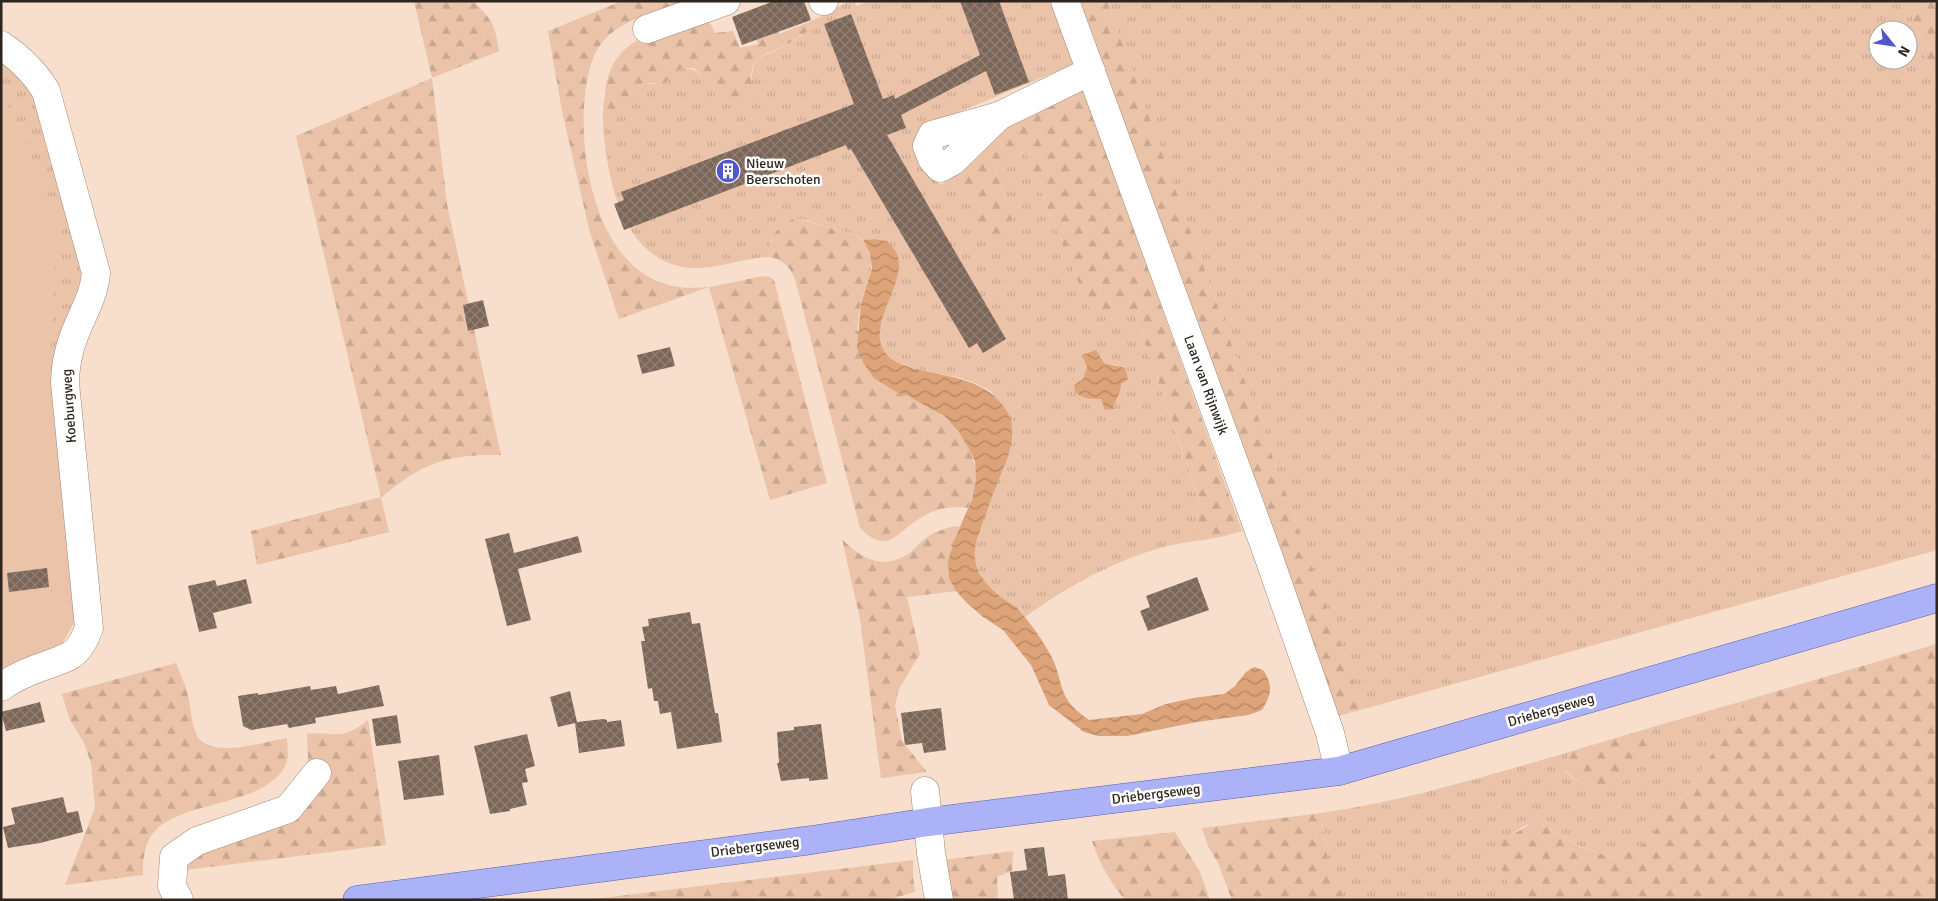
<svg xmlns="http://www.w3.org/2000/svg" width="1938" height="901" viewBox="0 0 1938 901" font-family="Signika,sans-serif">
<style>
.grass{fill:url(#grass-tufts);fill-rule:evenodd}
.forest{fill:url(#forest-firs)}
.pitch{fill:#eac3a8}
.water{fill:url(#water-waves)}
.building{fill:url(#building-cross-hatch)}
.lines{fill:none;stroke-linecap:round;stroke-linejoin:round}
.minor-casing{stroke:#a18a7a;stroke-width:29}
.major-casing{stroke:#5b5fa9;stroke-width:29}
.minor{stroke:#fff;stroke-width:28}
.major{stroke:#abb2f8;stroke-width:28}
.labels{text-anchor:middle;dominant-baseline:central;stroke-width:5;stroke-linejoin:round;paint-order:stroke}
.poi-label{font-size:14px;fill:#2f251f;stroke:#fff;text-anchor:start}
.street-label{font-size:14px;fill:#2f251f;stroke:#fff}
</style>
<defs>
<pattern id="grass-tufts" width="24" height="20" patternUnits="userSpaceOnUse" patternTransform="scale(1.25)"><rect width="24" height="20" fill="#eac3a8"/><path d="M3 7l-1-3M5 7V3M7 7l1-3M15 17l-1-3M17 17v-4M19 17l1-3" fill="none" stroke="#c9a790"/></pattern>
<pattern id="forest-firs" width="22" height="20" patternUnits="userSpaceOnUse" patternTransform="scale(1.25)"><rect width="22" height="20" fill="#eac3a8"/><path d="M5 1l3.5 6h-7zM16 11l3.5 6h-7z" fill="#c9a790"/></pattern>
<pattern id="water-waves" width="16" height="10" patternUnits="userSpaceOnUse" patternTransform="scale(1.25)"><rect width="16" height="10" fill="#dda379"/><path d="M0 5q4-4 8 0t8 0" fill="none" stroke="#b48563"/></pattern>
<pattern id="building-cross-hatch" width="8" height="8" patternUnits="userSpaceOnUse" patternTransform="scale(1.25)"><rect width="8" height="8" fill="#7c6657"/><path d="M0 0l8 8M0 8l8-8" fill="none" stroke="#918075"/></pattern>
</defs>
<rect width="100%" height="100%" fill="#f8decd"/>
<!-- grass -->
<g class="grass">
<path d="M849,1H855L856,6L871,1H1051L1075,64L947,117L933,178L940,185L958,174L969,198L1012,218L994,164L1024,151L1088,306L1098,312H1134L1201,505L1189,542C1132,550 1070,584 1025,617L1018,608L992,591L981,577L975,562V547L994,490L1005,467L992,392C983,387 974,382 964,379C941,372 881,371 879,338C879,326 884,308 889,297C894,286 902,270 898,257C897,252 891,246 888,241L875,239L863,240L856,235L801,219L771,240L769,257C743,258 719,269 693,268C623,264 607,181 603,124L617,114L635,86L643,83L652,84L673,77L681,68C700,69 700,74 710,89L752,88C751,53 759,60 785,46C794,41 801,35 809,31L814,20ZM1104,363L1117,365C1123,390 1123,391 1106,410L1101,399L1091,400L1082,397L1074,385L1083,379L1087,367Z"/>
<path d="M1107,1H1907L1937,89V550L1364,709ZM1878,30H1908V60H1878Z"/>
<path d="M1,54L31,82L89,263L69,326L73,537L1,166Z"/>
<path d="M1750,699L1685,793L1645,843L1616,858L1585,849L1536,821L1522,827L1506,839L1512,889L1518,900H1347C1327,875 1325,844 1321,813C1406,801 1487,776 1569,752L1565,772L1592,790L1648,757L1656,726Z"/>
</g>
<!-- forest -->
<g class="forest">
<path d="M414,1H473C492,20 495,24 499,51L432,78L447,204L501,455C448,454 421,463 381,498L389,532L257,565L251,531L381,497L296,136L432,78Z"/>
<path d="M622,1H697C665,10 628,15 604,40C591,54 587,78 585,96C578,156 596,260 662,283C697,295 729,282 763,276L770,277L774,280L827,483L770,500L709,287L619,319L590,233L562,111L548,31Z"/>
<path d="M1079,1H1107L1364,709L1338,716Z"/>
<path d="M1907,1H1935L1937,89Z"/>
<path d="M771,16L779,34L814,20L810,31C801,34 795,40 786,45C775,52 756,53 752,69C750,76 753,88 752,96L745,102L735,106L726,102L710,89L700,74L694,68H681L673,77L664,83H643L635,86L617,114L603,124C602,114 604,103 605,93C612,33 661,32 708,19L715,33L733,31L740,48L758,44L753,23Z"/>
<path d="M1082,86L1242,531L1221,537L1189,542L1201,504L1134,312H1098L1088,306L1024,151L994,165L1012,218L1004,233L986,237L958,174L1007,125Z"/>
<path d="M795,218L856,235C882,256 868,277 861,303C859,312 859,321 857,330L898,393C936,404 976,436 976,478C976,488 971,499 968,508C950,505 934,509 919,519C895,533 888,556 860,528L795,279C789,266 783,259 769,257C771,236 775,227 795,218Z"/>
<path d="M955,526L960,527L954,541L949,578L956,591L907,597L920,654L899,689L895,705L902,741L927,772L881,778L860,619L842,539C860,557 879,570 905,556C914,551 920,541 929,536C937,531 946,528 955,526Z"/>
<path d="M1937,644V900H1518C1506,880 1494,863 1502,839C1510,838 1527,825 1536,821L1584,849L1616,858L1645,843L1685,793L1750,699Z"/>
<path d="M176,663C180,674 186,685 188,696C191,708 191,720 195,731C205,762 263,742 287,738C287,745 289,753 287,761C273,806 182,800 155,831C144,842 143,860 143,875L65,885L95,808L91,763L84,743L69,718L62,694Z"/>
<path d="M368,720L386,845L169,872L288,796L305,770L308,759L307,734C336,731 341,742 368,720Z"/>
<path d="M1656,726L1648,757L1618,787L1592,790L1565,771L1569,752Z"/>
<path d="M1321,813C1325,844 1327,875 1347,900H1232L1218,863L1208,846L1202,828Z"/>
<path d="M1175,832L1200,872L1210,900H1125C1110,882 1099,863 1092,841Z"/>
<path d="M1013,851L1012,871L997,877L998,900H951L943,860Z"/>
<path d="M913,860V877L915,892L887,900H586Z"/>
</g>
<!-- pitch -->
<path class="pitch" d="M1,89L57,215L50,366L79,614L59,649L1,671Z"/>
<!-- water -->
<g class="water">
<path d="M875,239L887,241C891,245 897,251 898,257C906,282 867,325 884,351C902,379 970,367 999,401C1003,406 1009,413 1011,420C1016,445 1004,467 995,489C990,501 987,513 982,525C980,533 975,542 975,550C973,572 987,587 1004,599C1009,603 1016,605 1019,610C1031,624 1045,643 1053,660C1059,672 1060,688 1067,699C1072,708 1081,714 1089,720L1142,714L1166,704L1193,698L1224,694L1235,686L1246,672L1254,667L1263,670C1274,686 1271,695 1262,710L1248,715L1197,722L1127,736H1098L1084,732L1049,705L1031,665L1003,630L983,617L966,602L956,591L949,578L948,561L954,541L972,499L976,480L975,461L968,447L959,432L944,416L908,396L898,393L874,378L864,364L857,348L861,304L872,268L870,253L863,240Z"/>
<path d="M1096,350L1104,363L1125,368L1128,379L1121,384C1121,394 1115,399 1113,409L1105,410L1101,399C1090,400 1084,399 1075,392L1074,385L1083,379L1087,367L1082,355Z"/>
</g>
<!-- building -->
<g class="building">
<path d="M774,1H804L811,20L742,45L732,17Z"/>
<path d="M960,1H999L1029,82L995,95L986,71L901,115L906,128L887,135L1006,339L983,353L977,343L969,348L851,149L848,150L846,145L624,230L614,204L624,200L621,192L854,104L824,24L851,14L883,99L894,95L895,99L980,55Z"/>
<path d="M483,300L489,326L468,331L463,305Z"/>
<path d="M670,347L675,366L642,374L637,355Z"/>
<path d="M509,533L514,553L578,536L582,552L518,569L531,620L507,626L485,539Z"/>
<path d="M47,568L49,587L9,592L7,573Z"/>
<path d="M1197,577L1209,610L1148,631L1140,611L1150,607L1146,596Z"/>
<path d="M246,579L252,603L213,613L217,628L199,632L188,586L215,580L217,586Z"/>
<path d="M690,612L692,624L700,623L715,713H718L722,742L677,749L671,712L660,714L658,701H654L652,688L648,689L641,641H645L642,627L649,626L648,619Z"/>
<path d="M379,685L384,706L315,718L316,723L289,728L287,724L251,730L243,726L238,696L258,693V695L310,686L311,690L336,686L338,694Z"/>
<path d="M570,691L577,722L603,719L607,720V722L621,720L625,746L579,753L575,723L558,727L550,697Z"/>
<path d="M40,702L45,722L6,731L1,712Z"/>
<path d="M941,708L946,750L924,753L922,743L905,745L901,713Z"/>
<path d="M397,715L401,743L376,746L372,719Z"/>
<path d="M821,724L828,779L809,781V778L781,781L777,763H779L777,732L794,730V727Z"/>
<path d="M527,734L535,766L525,769L528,782L522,783L527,805L510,809V811L490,814L474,746Z"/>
<path d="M439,755L444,795L404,800L398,761Z"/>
<path d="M63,797L67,813L78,811L83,832L40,843L8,848L3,827L15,824L11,808Z"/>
<path d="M1044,847L1048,876L1065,874L1068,900H1014L1010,872L1027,870L1024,849Z"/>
</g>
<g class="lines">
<!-- minor casing -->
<g class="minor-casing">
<g id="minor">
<path d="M823,1H824"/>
<path d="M1065,1L1268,555L1330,733L1339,771"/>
<path d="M647,29L726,1"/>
<path d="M1,45C20,58 34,71 46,91L96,273C94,297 82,314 74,336C68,352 65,367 65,383L89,628C86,636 82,645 76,651C68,659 57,661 47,665C32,670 15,677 1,687"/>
<path d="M999,116L953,161L940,168L932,159L927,146L932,135L999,116L1091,71"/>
<path d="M925,791L931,853L939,900"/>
<path d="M179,900L172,886L174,857L197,841L288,809L317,773"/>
</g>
</g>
<!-- major casing -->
<g class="major-casing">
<path id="major" d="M357,900L812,840L928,822L1339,771L1937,598"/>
</g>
<!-- minor -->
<use href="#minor" class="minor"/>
<!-- major -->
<use href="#major" class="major"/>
</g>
<!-- icons -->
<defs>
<g id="building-disc" transform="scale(1.25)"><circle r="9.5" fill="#5156cc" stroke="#fff"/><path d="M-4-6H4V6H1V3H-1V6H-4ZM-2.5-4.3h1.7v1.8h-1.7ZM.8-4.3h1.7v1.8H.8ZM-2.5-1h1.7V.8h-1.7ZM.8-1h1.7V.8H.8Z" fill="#fff"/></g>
</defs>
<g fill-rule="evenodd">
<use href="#building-disc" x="728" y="171"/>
</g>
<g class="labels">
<!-- poi labels -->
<g class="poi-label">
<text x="746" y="163">Nieuw<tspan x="746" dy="16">Beerschoten</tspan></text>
</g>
<!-- street labels -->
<g class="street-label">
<text transform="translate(1206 385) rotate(70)">Laan van Rijnwijk</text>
<text transform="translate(69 406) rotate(-94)">Koeburgweg</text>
<text transform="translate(1551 710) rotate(-16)">Driebergseweg</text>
<text transform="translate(1156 794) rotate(-7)">Driebergseweg</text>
<text transform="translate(755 847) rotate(-7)">Driebergseweg</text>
</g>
</g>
<!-- border -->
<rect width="1938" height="901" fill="none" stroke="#2f251f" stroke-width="5"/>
<!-- north arrow -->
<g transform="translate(1893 45) rotate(120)"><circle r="24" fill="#ffffff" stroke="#aca8a5"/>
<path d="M0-4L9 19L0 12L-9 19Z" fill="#5156cc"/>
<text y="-8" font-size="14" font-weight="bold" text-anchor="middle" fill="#2f251f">N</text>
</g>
</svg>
